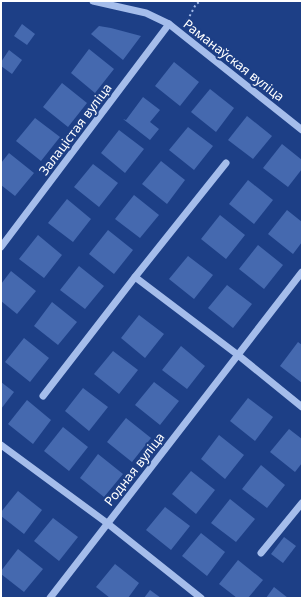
<svg xmlns="http://www.w3.org/2000/svg" width="303" height="599" viewBox="0 0 303 599" font-family="'Noto Sans',sans-serif">
<style>
.building{fill:#4569af}
.lines{fill:none;stroke-linecap:round;stroke-linejoin:round}
.path{stroke:#a5bdeb;stroke-width:2;stroke-dasharray:2 3;stroke-linecap:butt}
.minor{stroke:#a5bdeb;stroke-width:7}
.labels{text-anchor:middle;dominant-baseline:central;stroke-width:4;stroke-linejoin:round;paint-order:stroke}
.street-label{font-size:13px;fill:#fff;stroke:#1d3f86}
</style>
<rect width="100%" height="100%" fill="#1d3f86"/>
<!-- building -->
<g class="building">
<path d="M22,24L35,34L27,45L14,36Z"/>
<path d="M99,26L111,28L141,36L123,60L91,34Z"/>
<path d="M89,49L114,69L95,93L71,73Z"/>
<path d="M9,50L22,60L12,74L1,66V62Z"/>
<path d="M174,62L199,82L180,106L155,86Z"/>
<path d="M62,83L87,103L68,127L43,107Z"/>
<path d="M210,89L234,108L216,132L191,112Z"/>
<path d="M143,97L160,110L150,122L159,129L150,140L123,119L126,120Z"/>
<path d="M247,116L272,136L253,159L228,140Z"/>
<path d="M35,118L60,137L41,161L16,141Z"/>
<path d="M188,127L213,146L194,170L169,150Z"/>
<path d="M119,130L144,149L125,173L101,153Z"/>
<path d="M282,144L302,160V169L288,187L263,168Z"/>
<path d="M9,153L34,173L15,196L1,185V163Z"/>
<path d="M161,161L185,180L167,204L142,184Z"/>
<path d="M93,164L118,183L99,207L74,187Z"/>
<path d="M248,180L273,200L254,224L229,204Z"/>
<path d="M134,195L159,215L140,238L115,219Z"/>
<path d="M67,199L91,219L73,242L48,223Z"/>
<path d="M287,210L302,222V242L293,254L268,234Z"/>
<path d="M220,215L245,235L226,259L201,239Z"/>
<path d="M108,230L133,250L114,274L89,254Z"/>
<path d="M38,235L62,255L44,278L19,259Z"/>
<path d="M258,245L283,265L264,289L239,269Z"/>
<path d="M188,256L213,275L194,299L169,279Z"/>
<path d="M79,266L104,286L85,309L60,290Z"/>
<path d="M11,271L36,291L17,314L1,301V284Z"/>
<path d="M227,285L252,304L233,328L208,308Z"/>
<path d="M52,302L77,322L58,345L34,326Z"/>
<path d="M139,315L164,334L145,358L121,338Z"/>
<path d="M24,338L49,358L30,382L5,362Z"/>
<path d="M298,342L302,345V383L280,366Z"/>
<path d="M181,346L205,366L187,389L162,370Z"/>
<path d="M113,351L138,370L119,394L94,374Z"/>
<path d="M1,382L14,392L1,409Z"/>
<path d="M154,382L179,401L160,425L135,405Z"/>
<path d="M83,388L108,407L89,431L65,411Z"/>
<path d="M248,398L273,417L255,441L230,421Z"/>
<path d="M27,400L51,420L33,444L8,424Z"/>
<path d="M126,418L151,438L132,462L107,442Z"/>
<path d="M63,427L88,447L69,471L44,451Z"/>
<path d="M289,429L302,439V463L295,472L270,452Z"/>
<path d="M219,435L244,455L225,479L201,459Z"/>
<path d="M98,454L123,474L104,497L80,478Z"/>
<path d="M261,465L285,485L267,508L242,489Z"/>
<path d="M191,471L215,490L196,514L172,494Z"/>
<path d="M18,491L42,510L24,534L1,516V512Z"/>
<path d="M230,499L255,519L236,542L211,523Z"/>
<path d="M165,507L190,526L171,550L146,530Z"/>
<path d="M53,518L78,537L59,561L34,541Z"/>
<path d="M201,533L225,552L207,576L182,556Z"/>
<path d="M284,537L296,546L283,563L271,554Z"/>
<path d="M18,549L43,569L24,592L1,574V571Z"/>
<path d="M238,560L263,580L248,598H237L219,584Z"/>
<path d="M115,564L139,583L128,598H110L96,587Z"/>
<path d="M274,587L288,598H266Z"/>
<path d="M150,590L161,598H144Z"/>
</g>
<g class="lines">
<!-- path -->
<path class="path" d="M185,25L196,4L201,1"/>
<!-- minor -->
<g class="minor">
<path d="M93,1L146,13L169,24L302,130"/>
<path d="M226,163L135,277L238,355L302,407"/>
<path d="M1,247L169,24"/>
<path d="M43,396L135,277"/>
<path d="M1,445L107,523L201,598"/>
<path d="M261,553L302,503"/>
<path d="M50,598L302,272"/>
</g>
</g>
<g class="labels">
<!-- street labels -->
<g class="street-label">
<text transform="translate(234 60) rotate(38)">Раманаўская вуліца</text>
<text transform="translate(75 129) rotate(-53)">Залацістая вуліца</text>
<text transform="translate(134 469) rotate(-52)">Родная вуліца</text>
</g>
</g>
<!-- border -->
<rect width="303" height="599" fill="none" stroke="#ffffff" stroke-width="4"/>
</svg>
